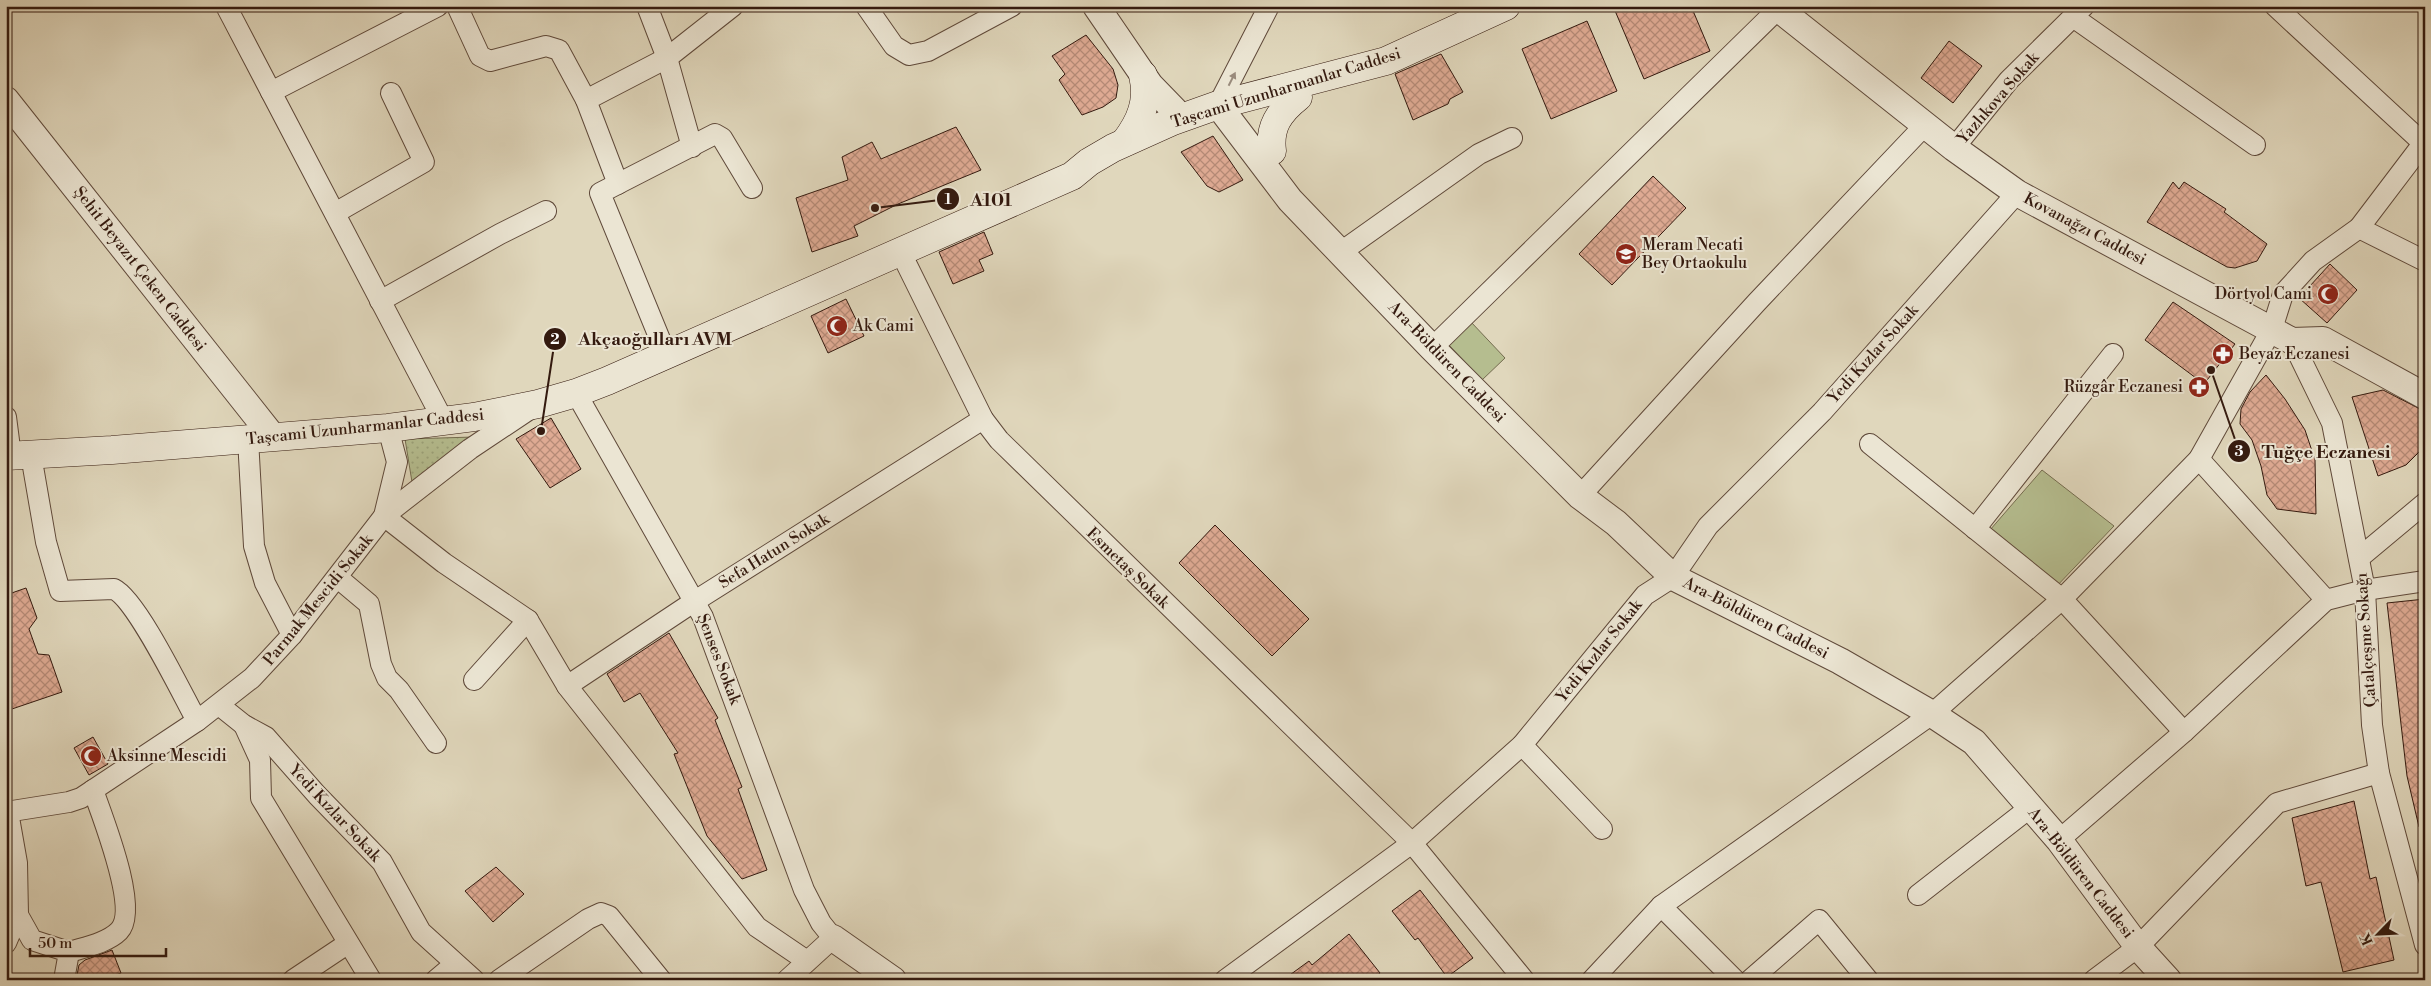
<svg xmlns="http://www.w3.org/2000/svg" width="2431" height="986" viewBox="0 0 2431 986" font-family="'Libre Bodoni',serif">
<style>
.grass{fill:url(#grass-dots);stroke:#746c4f}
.green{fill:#b5bd8f;stroke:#746c4f}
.building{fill:url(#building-cross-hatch);stroke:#341a0f}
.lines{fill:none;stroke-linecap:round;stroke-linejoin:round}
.minor-casing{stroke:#5f493a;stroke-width:22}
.tertiary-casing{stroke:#5f493a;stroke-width:28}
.secondary-casing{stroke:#341a0f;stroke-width:29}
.minor{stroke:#ebe5d3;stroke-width:20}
.tertiary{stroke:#ebe5d3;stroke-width:26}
.secondary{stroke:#ebe5d3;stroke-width:28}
.oneway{fill:#998a7b}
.labels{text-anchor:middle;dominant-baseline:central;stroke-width:4;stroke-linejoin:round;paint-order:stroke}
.street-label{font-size:16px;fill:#341a0f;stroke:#ebe5d3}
.poi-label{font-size:16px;fill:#341a0f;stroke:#ebe5d3;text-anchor:start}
.leader{fill:none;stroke:#341a0f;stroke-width:2}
.callout-dot{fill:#341a0f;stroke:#ebe5d3;stroke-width:2}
.mark-label{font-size:15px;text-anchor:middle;font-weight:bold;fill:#fff}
.callout-label{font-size:18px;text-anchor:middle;font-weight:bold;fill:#341a0f;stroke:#ebe5d3;stroke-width:4;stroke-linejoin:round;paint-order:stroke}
</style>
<defs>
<pattern id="grass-dots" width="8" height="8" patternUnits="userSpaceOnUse" patternTransform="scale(1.25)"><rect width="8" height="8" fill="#b5bd8f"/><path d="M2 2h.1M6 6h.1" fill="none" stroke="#9ca27a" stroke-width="1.8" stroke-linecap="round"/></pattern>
<pattern id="building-cross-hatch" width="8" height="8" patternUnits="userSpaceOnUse" patternTransform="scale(1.25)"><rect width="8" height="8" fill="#deaa93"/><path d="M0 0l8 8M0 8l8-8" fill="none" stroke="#b58a76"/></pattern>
</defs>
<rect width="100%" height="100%" fill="#e0d7bc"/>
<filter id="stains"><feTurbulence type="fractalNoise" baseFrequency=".004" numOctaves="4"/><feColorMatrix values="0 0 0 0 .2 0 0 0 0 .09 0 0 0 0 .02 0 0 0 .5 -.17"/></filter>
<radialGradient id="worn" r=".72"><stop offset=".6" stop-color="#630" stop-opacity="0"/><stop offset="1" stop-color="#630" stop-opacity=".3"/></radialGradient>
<!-- grass -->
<path class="grass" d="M474,437L412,482L405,439Z"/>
<!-- green -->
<g class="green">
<path d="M1471,322L1505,358L1482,380L1448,344Z"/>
<path d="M2042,470L2114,526L2054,589L1990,530Z"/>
</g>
<!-- building -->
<g class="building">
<path d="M1613,6H1691L1710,51L1644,79Z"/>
<path d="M1587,21L1617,91L1551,119L1522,49Z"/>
<path d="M1086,35L1113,69L1118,85L1116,98L1103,107L1082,115L1059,80L1065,74L1052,56Z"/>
<path d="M1949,41L1982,66L1953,103L1921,78Z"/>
<path d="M1441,54L1463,92L1450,99L1448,104L1413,120L1395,74Z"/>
<path d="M956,127L981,170L898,204L854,226L858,236L812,252L796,198L848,180L842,157L872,142L881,159Z"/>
<path d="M1213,136L1243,180L1219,192L1207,186L1181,152Z"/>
<path d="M1653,176L1686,208L1612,285L1579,254Z"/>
<path d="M2173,182L2179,189L2184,182L2226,209L2224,212L2267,244L2257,261L2235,268L2227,267L2147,222Z"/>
<path d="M984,232L993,254L979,260L984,271L953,284L939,252Z"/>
<path d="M2330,264L2357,290L2327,323L2299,298Z"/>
<path d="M846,299L864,336L828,353L811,316Z"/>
<path d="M2173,302L2235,344L2204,384L2145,340Z"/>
<path d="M2266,375L2285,399L2305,430L2315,460L2316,514L2277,509L2267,495L2261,466L2252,440L2240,424L2241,409L2250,392Z"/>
<path d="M2383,390L2424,411L2425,446L2406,465L2378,476L2352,397Z"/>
<path d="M551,418L581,469L550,488L516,439Z"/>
<path d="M1215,525L1309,619L1272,656L1179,563Z"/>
<path d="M26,588L37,618L29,629L38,654L49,655L62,692L6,711V595Z"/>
<path d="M2425,599V827H2419L2407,776L2387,603Z"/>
<path d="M669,633L718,718L715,720L742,787L738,789L767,870L742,879L707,836L674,754L678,753L640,693L624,702L607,674Z"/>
<path d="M93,737L108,764L89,775L74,748Z"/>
<path d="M2354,801L2370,879L2376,877L2394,960L2343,972L2321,882L2306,886L2292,818Z"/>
<path d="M496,867L524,894L493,922L465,891Z"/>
<path d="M1420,890L1473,958L1447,977L1418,938L1415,940L1392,911Z"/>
<path d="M1349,934L1380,973L1372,980H1283L1309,961L1312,965Z"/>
<path d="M112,950L121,973L102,980H76L79,965L85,960Z"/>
</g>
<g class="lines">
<!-- minor casing -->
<g class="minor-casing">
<g id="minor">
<path d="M226,6L444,422"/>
<path d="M457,6L480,56L490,61L546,46L559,50L586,100"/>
<path d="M647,6L667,58L692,147"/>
<path d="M866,6L894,46L909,55L928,51L1012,6"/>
<path d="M2275,6L2423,143"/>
<path d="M2073,17L2255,145"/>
<path d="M271,92L438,6"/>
<path d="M1215,111L1269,6"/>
<path d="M1954,148L2009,80L2084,6"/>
<path d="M618,184L586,100L667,58L733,6"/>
<path d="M335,213L424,162L391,93"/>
<path d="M2359,228L2425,261"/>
<path d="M900,251L983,419L999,440L1412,843L1524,980"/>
<path d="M1341,252L1479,154L1512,138"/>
<path d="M380,301L500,234L546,211"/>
<path d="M2292,341L2332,423L2365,590L2372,725L2379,773L2425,945"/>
<path d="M1432,348L1778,9"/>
<path d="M666,354L600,193L715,134L722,138L752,188"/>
<path d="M576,393L703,617L804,890L821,923L833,938L787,980"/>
<path d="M6,417L11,456"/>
<path d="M388,428L397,462L384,516L444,563L528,620L567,686L757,927L807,961"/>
<path d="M248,439L254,546L265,583L292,635"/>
<path d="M1870,444L2062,599L2184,732"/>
<path d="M31,455L46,542L60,591L114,589C137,600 182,694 197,721"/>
<path d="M2199,459L2326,600"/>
<path d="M1580,496L1757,302L1925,125"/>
<path d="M1975,529L2113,354"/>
<path d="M2359,558L2425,503"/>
<path d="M338,578L369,604L381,664L387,678L399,690L436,743"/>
<path d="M474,680L528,620"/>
<path d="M567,686L695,601L983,419"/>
<path d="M219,705L244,725L266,737L317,795L382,862L421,932L474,980"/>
<path d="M244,725L260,760L261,798L371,980"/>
<path d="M1522,745L1602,829"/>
<path d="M6,812L69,802L81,798L197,721L252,678L292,635L384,516L470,449L530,409"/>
<path d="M2059,840L2184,732L2326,600L2365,590L2425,581"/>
<path d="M1918,895L2031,807"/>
<path d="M1661,906L1735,980"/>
<path d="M18,915L32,940L69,952L64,980"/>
<path d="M6,943L18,915L17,863L8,812"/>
<path d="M69,952C85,947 107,943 119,931C140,910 102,816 93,790"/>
<path d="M293,980L347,944"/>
<path d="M436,980L455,964"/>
<path d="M499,980L588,919L601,913L609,916L661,980"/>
<path d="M1225,980L1412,843L1522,745L1645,595L1673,577L1708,526L1822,412L2017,193"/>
<path d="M1592,980L1661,906L1932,714L2062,599L2199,459L2272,329L2283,294L2313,261L2359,228L2425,141"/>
<path d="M1750,980L1819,920L1868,980"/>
<path d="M2094,980L2138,947L2277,803L2379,773"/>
</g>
</g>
<!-- tertiary casing -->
<g class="tertiary-casing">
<g id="tertiary">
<path d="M1096,6L1150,85L1182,118"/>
<path d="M1775,6L1954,148L2017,193L2292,341L2323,340L2425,396"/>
<path d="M6,100L273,437"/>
<path d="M1218,105L1290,200L1432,348L1580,496L1616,523L1673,577L1840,661L1932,714L1974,742L2059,840L2138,947L2168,980"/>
<path d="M833,938L893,980"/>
</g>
</g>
<!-- secondary casing -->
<g class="secondary-casing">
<g id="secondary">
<path d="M1125,142C1141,121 1149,101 1143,75"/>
<path d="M1272,151C1269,127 1279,112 1298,97"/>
<path d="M6,456L112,450L388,428L474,417L538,404L576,393L607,381L1072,176L1089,162L1113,148L1173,121L1218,105L1386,61L1506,6"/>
</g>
</g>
<!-- minor -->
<use href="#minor" class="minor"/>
<!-- tertiary -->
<use href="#tertiary" class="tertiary"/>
<!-- secondary -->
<use href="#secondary" class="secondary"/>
</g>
<!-- one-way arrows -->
<defs><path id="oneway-solid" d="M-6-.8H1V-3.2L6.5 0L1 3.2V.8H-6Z" transform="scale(1.25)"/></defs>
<use class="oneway" href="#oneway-solid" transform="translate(1232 79) rotate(-63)"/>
<!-- icons -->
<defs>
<g id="school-disc" transform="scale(1.125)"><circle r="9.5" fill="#8f2418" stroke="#ebe5d3"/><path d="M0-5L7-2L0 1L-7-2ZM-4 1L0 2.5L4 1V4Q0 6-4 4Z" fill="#fff"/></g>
<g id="mosque-disc" transform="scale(1.125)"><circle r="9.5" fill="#8f2418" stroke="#ebe5d3"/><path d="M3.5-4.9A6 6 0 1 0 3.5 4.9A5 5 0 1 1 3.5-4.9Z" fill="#fff"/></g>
<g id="pharmacy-disc" transform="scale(1.125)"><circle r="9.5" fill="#8f2418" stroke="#ebe5d3"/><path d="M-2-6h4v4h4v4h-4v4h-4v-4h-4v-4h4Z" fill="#fff"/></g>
</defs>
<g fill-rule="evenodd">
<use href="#school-disc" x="1626" y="254"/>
<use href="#mosque-disc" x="2328" y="294"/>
<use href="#mosque-disc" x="837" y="326"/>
<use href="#pharmacy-disc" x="2223" y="354"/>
<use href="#pharmacy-disc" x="2199" y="387"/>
<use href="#mosque-disc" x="91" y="756"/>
</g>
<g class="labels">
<!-- street labels -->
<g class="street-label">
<text transform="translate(1286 88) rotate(-17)">Taşcami Uzunharmanlar Caddesi</text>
<text transform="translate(1998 98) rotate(-49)">Yazlıkova Sokak</text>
<text transform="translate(2085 229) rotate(28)">Kovanağzı Caddesi</text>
<text transform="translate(140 269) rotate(52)">Şehit Beyazıt Çeken Caddesi</text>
<text transform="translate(1873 354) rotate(-48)">Yedi Kızlar Sokak</text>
<text transform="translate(1447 362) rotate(46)">Ara-Böldüren Caddesi</text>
<text transform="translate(365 427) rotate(-6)">Taşcami Uzunharmanlar Caddesi</text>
<text transform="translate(774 551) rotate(-32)">Sefa Hatun Sokak</text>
<text transform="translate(1128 568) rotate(44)">Esmetaş Sokak</text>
<text transform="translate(318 600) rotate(-51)">Parmak Mescidi Sokak</text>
<text transform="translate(1756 618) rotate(27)">Ara-Böldüren Caddesi</text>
<text transform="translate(2366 640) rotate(-94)">Çatalçeşme Sokağı</text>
<text transform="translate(1599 651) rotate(-51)">Yedi Kızlar Sokak</text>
<text transform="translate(719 659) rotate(69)">Şenses Sokak</text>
<text transform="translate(335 813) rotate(47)">Yedi Kızlar Sokak</text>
<text transform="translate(2081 873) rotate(52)">Ara-Böldüren Caddesi</text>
</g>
<!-- poi labels -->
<g class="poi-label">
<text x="1642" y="245">Meram Necati<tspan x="1642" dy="18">Bey Ortaokulu</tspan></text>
<text x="2312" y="294" text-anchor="end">Dörtyol Cami</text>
<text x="853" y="326">Ak Cami</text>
<text x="2239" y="354">Beyaz Eczanesi</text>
<text x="2183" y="387" text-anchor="end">Rüzgâr Eczanesi</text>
<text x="107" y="756">Aksinne Mescidi</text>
</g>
</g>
<!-- callouts -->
<path class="leader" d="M875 208L948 199M541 431L555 339M2211 370L2239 451"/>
<g class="callout-dot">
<circle cx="875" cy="208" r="5"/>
<circle cx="541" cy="431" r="5"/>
<circle cx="2211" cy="370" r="5"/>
<circle cx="948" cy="199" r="12"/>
<circle cx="555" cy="339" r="12"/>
<circle cx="2239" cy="451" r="12"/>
</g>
<g class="mark-label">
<text x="948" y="204">1</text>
<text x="555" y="344">2</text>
<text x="2239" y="456">3</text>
</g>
<g class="callout-label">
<text x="991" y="206">A101</text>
<text x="655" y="345">Akçaoğulları AVM</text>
<text x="2326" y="458">Tuğçe Eczanesi</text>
</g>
<!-- margin -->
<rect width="2431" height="986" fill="none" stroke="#e0d7bc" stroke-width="25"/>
<rect x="8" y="8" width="2416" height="971" fill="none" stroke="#341a0f" stroke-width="2.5"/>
<rect x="12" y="12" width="2406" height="961" fill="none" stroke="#341a0f"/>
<!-- north arrow -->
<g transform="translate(2378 934) rotate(246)" stroke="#ebe5d3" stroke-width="4" paint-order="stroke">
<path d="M0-4L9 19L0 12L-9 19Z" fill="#341a0f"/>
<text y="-8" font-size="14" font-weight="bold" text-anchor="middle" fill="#341a0f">K</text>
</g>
<!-- scale -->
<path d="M30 948v8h136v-8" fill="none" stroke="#341a0f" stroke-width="2.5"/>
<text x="38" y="948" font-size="15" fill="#341a0f" stroke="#ebe5d3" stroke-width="4" paint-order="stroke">50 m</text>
<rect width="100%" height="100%" filter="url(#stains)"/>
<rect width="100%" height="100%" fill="url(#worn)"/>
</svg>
